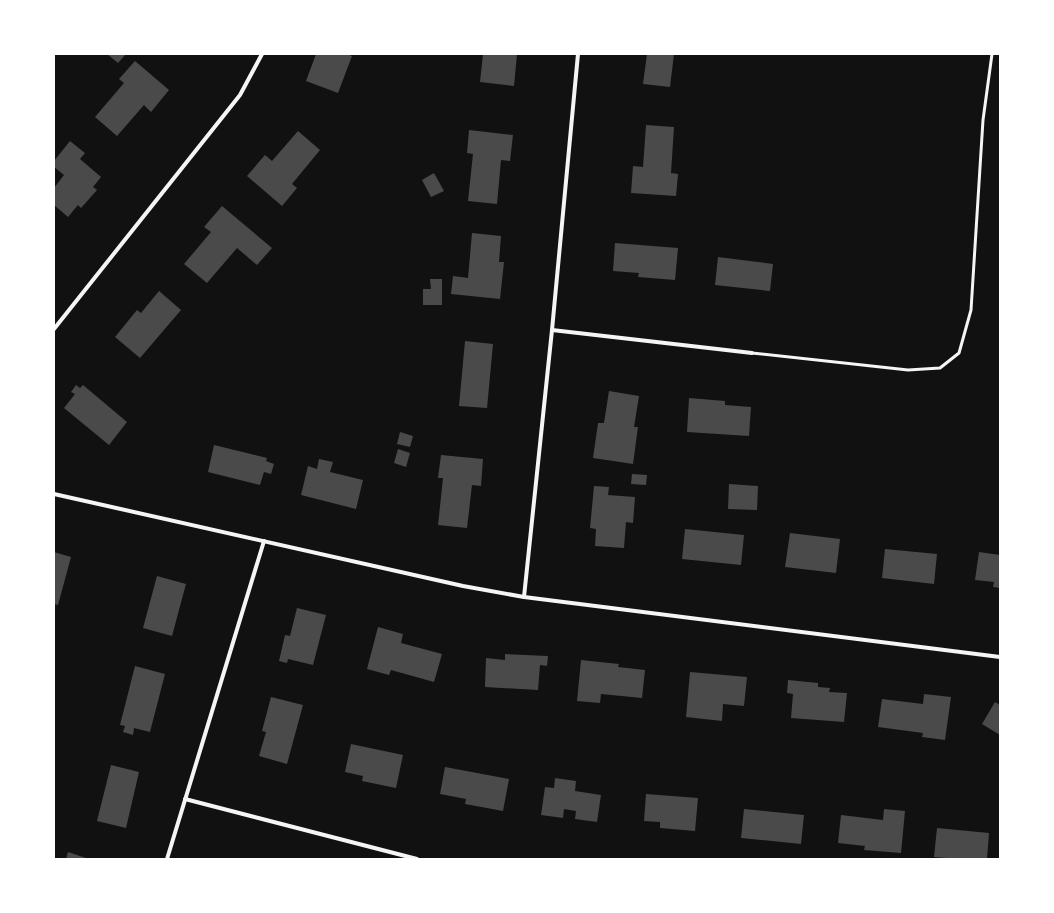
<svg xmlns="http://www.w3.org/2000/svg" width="1054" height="913" viewBox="0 0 1054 913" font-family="'PT Sans Narrow',sans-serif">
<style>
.building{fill:#4a4a4a}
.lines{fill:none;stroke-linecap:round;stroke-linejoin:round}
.service{stroke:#f5f5f5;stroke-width:3}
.minor{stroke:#f5f5f5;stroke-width:4}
</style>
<rect width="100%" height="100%" fill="#111"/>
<!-- building -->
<g class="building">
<path d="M107,54H126L118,63Z"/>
<path d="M316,54H347L352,56L338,93L306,81Z"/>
<path d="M483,54H517L514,86L480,82Z"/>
<path d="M647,54H674L670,87L643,84Z"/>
<path d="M135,61L169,90L151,112L144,105L117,136L95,117L124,83L119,79Z"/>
<path d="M646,125L674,127L671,173L678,174L676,196L631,193L633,166L643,167Z"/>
<path d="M469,130L513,135L510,161L501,160L497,204L468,201L473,154L467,153Z"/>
<path d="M298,131L320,150L292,184L297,188L282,206L247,176L265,155L272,161Z"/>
<path d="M70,141L85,153L80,159L101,177L93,187L97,190L81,208L78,205L68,217L54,205V188L64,175L54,167V161Z"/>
<path d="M434,173L444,191L431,197L422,180Z"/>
<path d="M222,206L272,248L257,265L237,248L207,283L184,264L211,232L204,227Z"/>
<path d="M472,233L501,236L499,262H504L500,299L451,294L453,276L468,278Z"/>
<path d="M615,243L678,248L675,280L638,277L639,273L613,271Z"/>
<path d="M718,257L773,264L770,291L715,285Z"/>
<path d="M430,279H442V305H423V289H431Z"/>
<path d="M159,291L181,310L140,358L115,337L137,310L141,313Z"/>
<path d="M465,341L493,344L487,408L459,406Z"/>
<path d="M76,385L80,388L83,385L127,422L109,445L64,408L75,394L71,392Z"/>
<path d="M609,391L639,396L634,427H638L633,464L593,458L598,423H604Z"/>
<path d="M689,398L725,401V405L751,407L749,436L687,432Z"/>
<path d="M400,432L413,436L410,447L397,444Z"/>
<path d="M214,445L267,458L266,461L274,464L271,474L264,472L260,485L208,472Z"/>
<path d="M398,449L410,453L406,467L394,463Z"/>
<path d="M441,455L483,459L481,486L472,485L467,528L438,525L443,478H438Z"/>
<path d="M319,459L333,462L330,472L363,480L356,509L301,495L308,466L317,469Z"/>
<path d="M632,474L647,475L646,485L631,484Z"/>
<path d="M729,484L758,486L757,510L728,509Z"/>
<path d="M594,486L609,487L608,495L635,497L633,523L626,522L624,548L595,546L596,529L590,528Z"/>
<path d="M685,529L744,535L741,565L682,559Z"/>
<path d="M790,533L840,539L836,573L785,567Z"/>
<path d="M885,549L937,554L934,584L882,578Z"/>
<path d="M54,552L71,557L58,605L54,604Z"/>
<path d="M979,552L1000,555V588L993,587L994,582L975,580Z"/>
<path d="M157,576L186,584L172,636L143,628Z"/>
<path d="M297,608L326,615L313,665L288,659L287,663L279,661L285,635L290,636Z"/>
<path d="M378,627L403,634L401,643L442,654L434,682L391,670L389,675L367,669Z"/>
<path d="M505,654L548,656L547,666L540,665L538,690L485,687L486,658L505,660Z"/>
<path d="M581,660L619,664L618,667L645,670L642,698L601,694L600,703L577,701Z"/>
<path d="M135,666L165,674L150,732L134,728L133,735L123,732L125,726L120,725Z"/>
<path d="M690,672L747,677L744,706L723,704L722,721L686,717Z"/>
<path d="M788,680L818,683V687L830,688L829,692L847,693L844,722L791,718L793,694L787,693Z"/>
<path d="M924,694L951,697L945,740L922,737L923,733L878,727L882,699L923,704Z"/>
<path d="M271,697L303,705L287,764L259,756L266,732L262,731Z"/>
<path d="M995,702L1000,705V735L982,724Z"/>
<path d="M351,744L403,755L396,788L362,781L363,776L345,772Z"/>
<path d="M111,765L139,772L126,828L97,821Z"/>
<path d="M445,767L509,779L503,811L465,804L466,799L440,794Z"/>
<path d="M555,778L576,781L575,791L601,795L597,822L575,819L576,811L564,809L563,818L541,815L545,787L554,788Z"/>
<path d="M646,794L698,798L695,831L660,828V822L644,821Z"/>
<path d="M744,809L804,815L801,844L741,838Z"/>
<path d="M884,809L905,811L901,853L864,850L865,846L838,843L841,815L883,820Z"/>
<path d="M937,828L989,833L987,859H959L934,857Z"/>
<path d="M68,852L89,859H66Z"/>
</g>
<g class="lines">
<!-- service -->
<path class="service" d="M752,353L908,370L940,368L959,353L971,310L983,120L992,54"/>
<!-- minor -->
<g class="minor">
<path d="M54,329L240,95L262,54"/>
<path d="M552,330L752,353"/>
<path d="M54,494L463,586L524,597L1000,657"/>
<path d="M524,597L552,330L578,54"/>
<path d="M185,799L417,859"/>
<path d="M167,859L264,541"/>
</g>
</g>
<!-- border -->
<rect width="1054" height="913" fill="none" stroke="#ffffff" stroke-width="110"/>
</svg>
